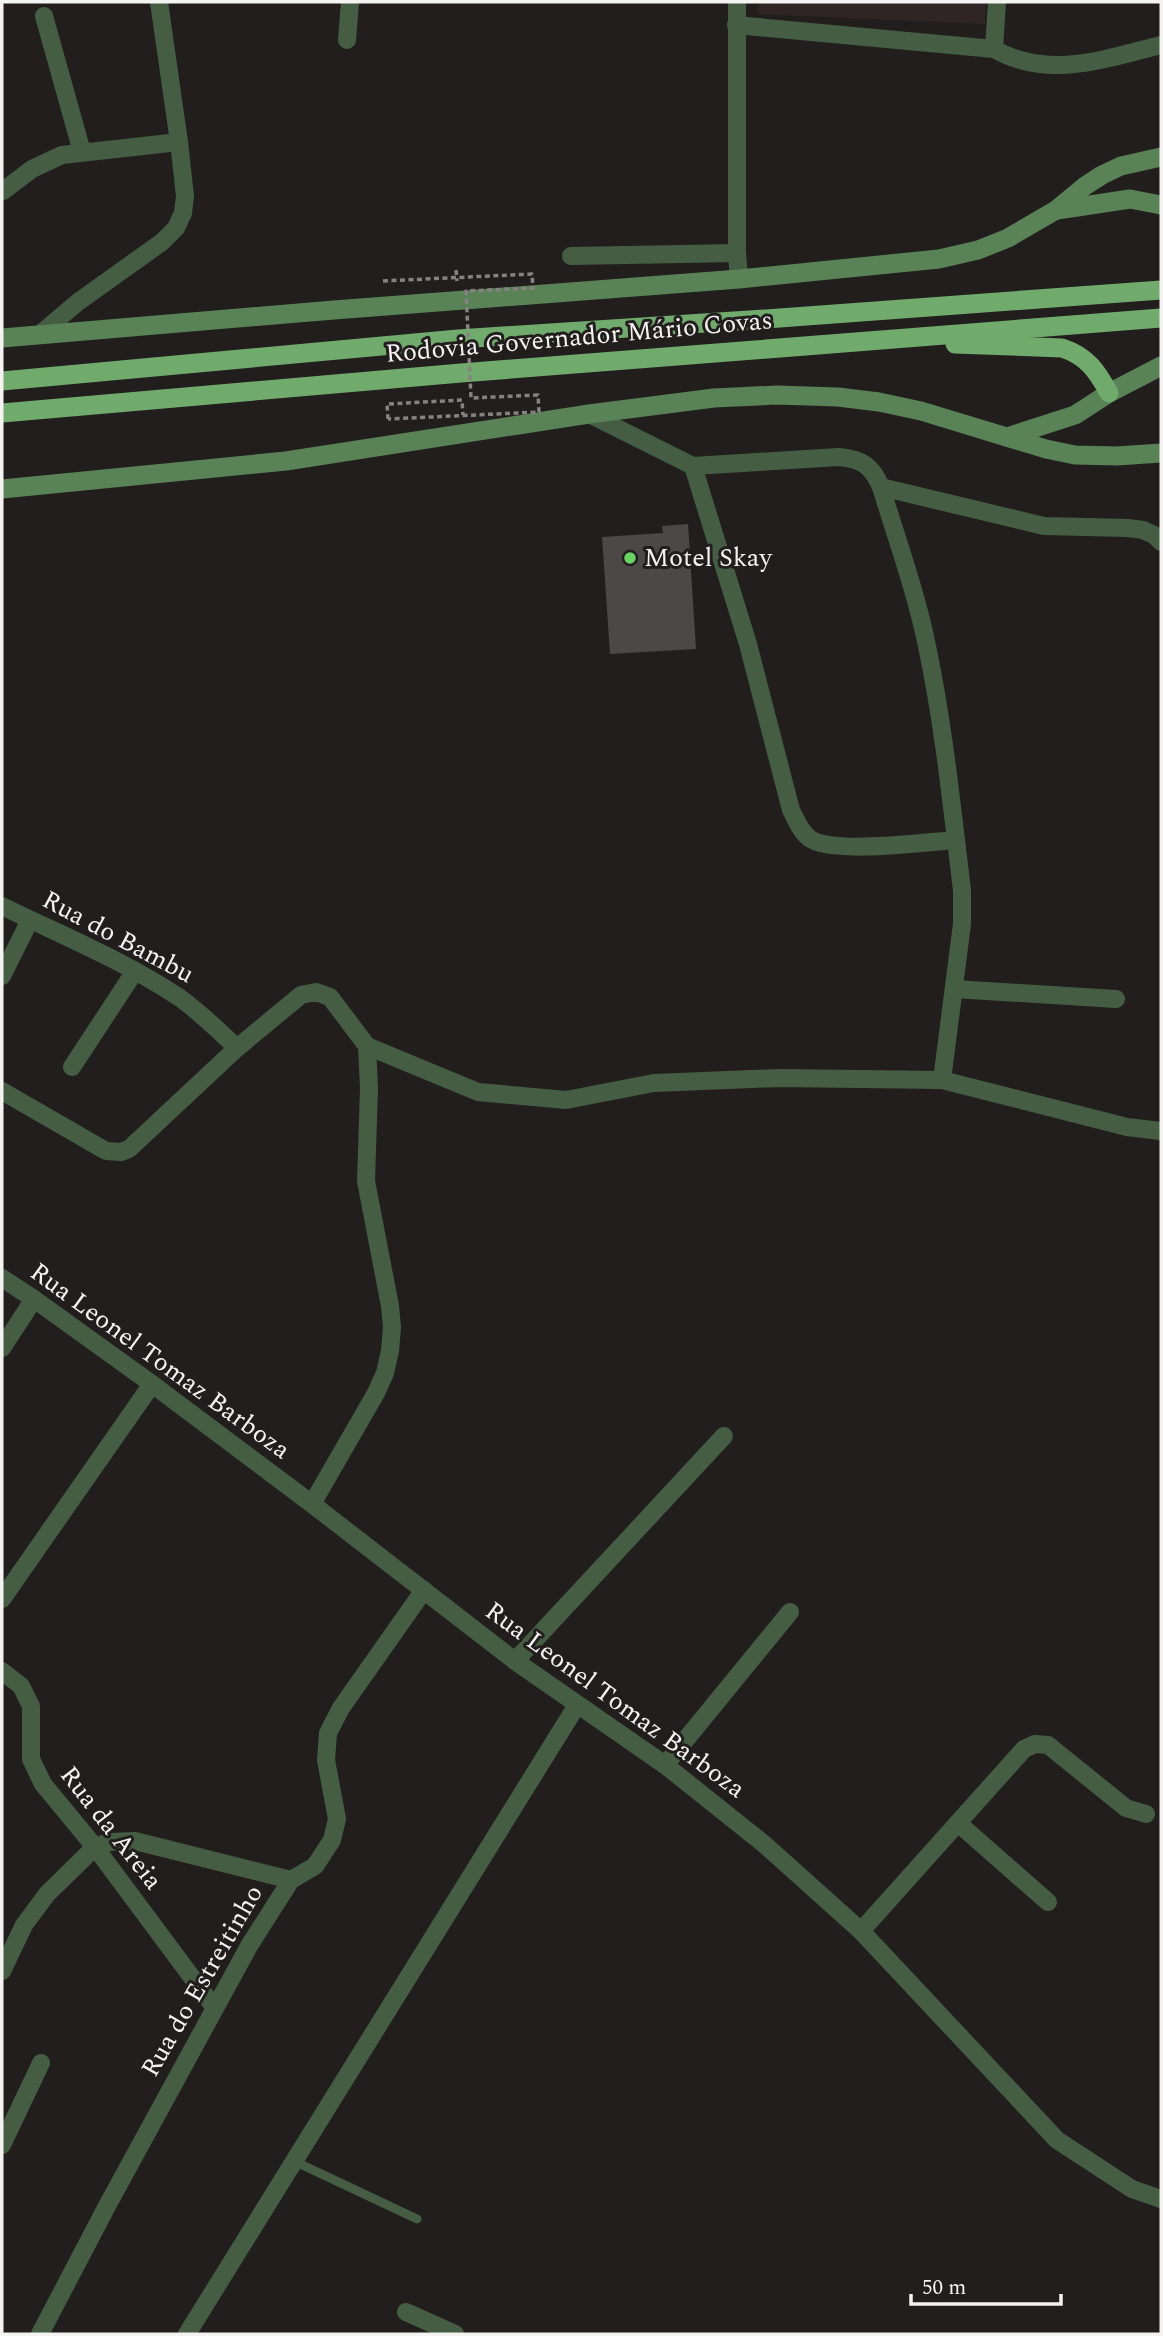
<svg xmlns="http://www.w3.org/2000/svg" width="1163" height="2336" viewBox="0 0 1163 2336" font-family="Spectral,serif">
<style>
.built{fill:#302525}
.building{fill:#4c4848}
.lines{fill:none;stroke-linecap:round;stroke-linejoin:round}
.path{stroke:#868282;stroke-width:3.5;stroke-dasharray:5 3.5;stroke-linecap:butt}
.service{stroke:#455e43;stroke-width:9}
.minor{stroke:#455e43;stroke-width:18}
.secondary{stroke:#598256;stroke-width:19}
.trunk{stroke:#70aa6c;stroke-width:19}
.path-bridge{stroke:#868282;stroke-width:3.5;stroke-dasharray:5 3.5;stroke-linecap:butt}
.poi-dot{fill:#69d464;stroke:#221e1e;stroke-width:2.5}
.labels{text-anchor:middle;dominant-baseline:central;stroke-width:6;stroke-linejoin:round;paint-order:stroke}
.street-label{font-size:26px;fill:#f5f2f2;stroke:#221e1e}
.poi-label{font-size:26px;fill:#f5f2f2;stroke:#221e1e;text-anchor:start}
</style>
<rect width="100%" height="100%" fill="#221e1e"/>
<!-- built -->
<path class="built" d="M759,2H986L985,24L758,14Z"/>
<!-- building -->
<path class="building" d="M688,524L696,649L610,654L602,537L663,533L662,526Z"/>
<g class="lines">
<!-- path -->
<g class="path">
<path d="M456,270L457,281"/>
<path d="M388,419L387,404L462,400L463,415"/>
</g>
<!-- service -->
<path class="service" d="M296,2162L417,2219"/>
<!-- minor -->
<g class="minor">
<path d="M737,2V253L739,279"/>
<path d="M44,16L82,152"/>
<path d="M736,25L994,49C1048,80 1105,59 1161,45"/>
<path d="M347,40L350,2"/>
<path d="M994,49L997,2"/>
<path d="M3,191L32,169L62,155L179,142"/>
<path d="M571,256L737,253"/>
<path d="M39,335L78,302L162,242L176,228L183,213L185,196L179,142L159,2"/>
<path d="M589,414L693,466L748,644L791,810C796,819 800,831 809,838C830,855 926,842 956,840"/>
<path d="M693,466L839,457C862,459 872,466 881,487C897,540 916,592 927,646C944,727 952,809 962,890V924L942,1080"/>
<path d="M881,487L1044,526L1128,528L1143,530L1154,535L1161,542"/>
<path d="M2,906C61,935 125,961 180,998C201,1013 219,1031 237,1048"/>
<path d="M2,976L30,920"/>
<path d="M954,989L1116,999"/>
<path d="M367,1046L478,1092L566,1100L654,1083L778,1078L942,1080L1127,1127L1161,1131"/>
<path d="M72,1067L135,971"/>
<path d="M2,1091L106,1151L121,1152L129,1149L237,1048L301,995L316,992L330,997L367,1046L369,1088L366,1181L390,1306L392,1327L390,1351L385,1373L376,1393L312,1504"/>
<path d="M2,1278L34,1299L152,1384L312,1504L515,1661L665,1765L764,1844L861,1931L1057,2140L1132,2189L1161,2199"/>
<path d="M2,1348L34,1299"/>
<path d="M2,1599L152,1384"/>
<path d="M515,1661L724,1436"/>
<path d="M2,1671L21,1686L31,1706V1759L43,1784L95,1847L214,2007"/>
<path d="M665,1765L790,1612"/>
<path d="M958,1823L1048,1902"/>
<path d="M861,1931L1024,1749L1035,1744L1048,1745L1126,1808L1146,1814"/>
<path d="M2,1971L24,1925L47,1894L95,1847L109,1842L135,1841L291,1880"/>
<path d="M2,2145L41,2063"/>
<path d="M406,2312L455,2334"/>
<path d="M40,2334L107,2206L249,1946L291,1880L315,1866L332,1840L337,1819L326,1760L328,1733L341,1708L424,1590"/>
<path d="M187,2334L577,1705"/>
</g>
<!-- secondary -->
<g class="secondary">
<path d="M1057,210L1130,199L1161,205"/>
<path d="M2,338L334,310L739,279L939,259L978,250L1008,238L1056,210L1085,186L1102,175L1121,166L1161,157"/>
<path d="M1007,437L1075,415L1109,393L1161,366"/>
<path d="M2,489L286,461L589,414L714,398L777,395L838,397L879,402L921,411L1046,449L1075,455L1117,456L1161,453"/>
</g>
<!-- trunk -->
<g class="trunk">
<path d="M955,344L1062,348C1087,356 1097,371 1109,393"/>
<path d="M2,381L458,339L766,319L1161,290"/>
<path d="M2,413L461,373L1161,318"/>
</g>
<!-- path-bridge -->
<path class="path-bridge" d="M383,281L532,274L533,288L466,291L471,398L538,395L539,412L388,419"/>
</g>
<!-- markers -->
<circle class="poi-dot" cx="630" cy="558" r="7"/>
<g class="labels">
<!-- street labels -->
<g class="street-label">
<text transform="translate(579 337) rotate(-5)">Rodovia Governador Mário Covas</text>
<text transform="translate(118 937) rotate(28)">Rua do Bambu</text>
<text transform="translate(160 1361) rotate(36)">Rua Leonel Tomaz Barboza</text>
<text transform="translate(615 1700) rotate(36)">Rua Leonel Tomaz Barboza</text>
<text transform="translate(111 1828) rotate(52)">Rua da Areia</text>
<text transform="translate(202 1981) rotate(-60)">Rua do Estreitinho</text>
</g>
<!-- poi labels -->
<g class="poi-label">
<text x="644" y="558">Motel Skay</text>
</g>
</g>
<!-- border -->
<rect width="1163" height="2336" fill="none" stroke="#f5f2f2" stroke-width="7"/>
<!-- scale -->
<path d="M911 2294v10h150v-10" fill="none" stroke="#f5f2f2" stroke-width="3.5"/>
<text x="922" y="2294" font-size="21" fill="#f5f2f2" stroke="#221e1e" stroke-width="5" paint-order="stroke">50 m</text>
</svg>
